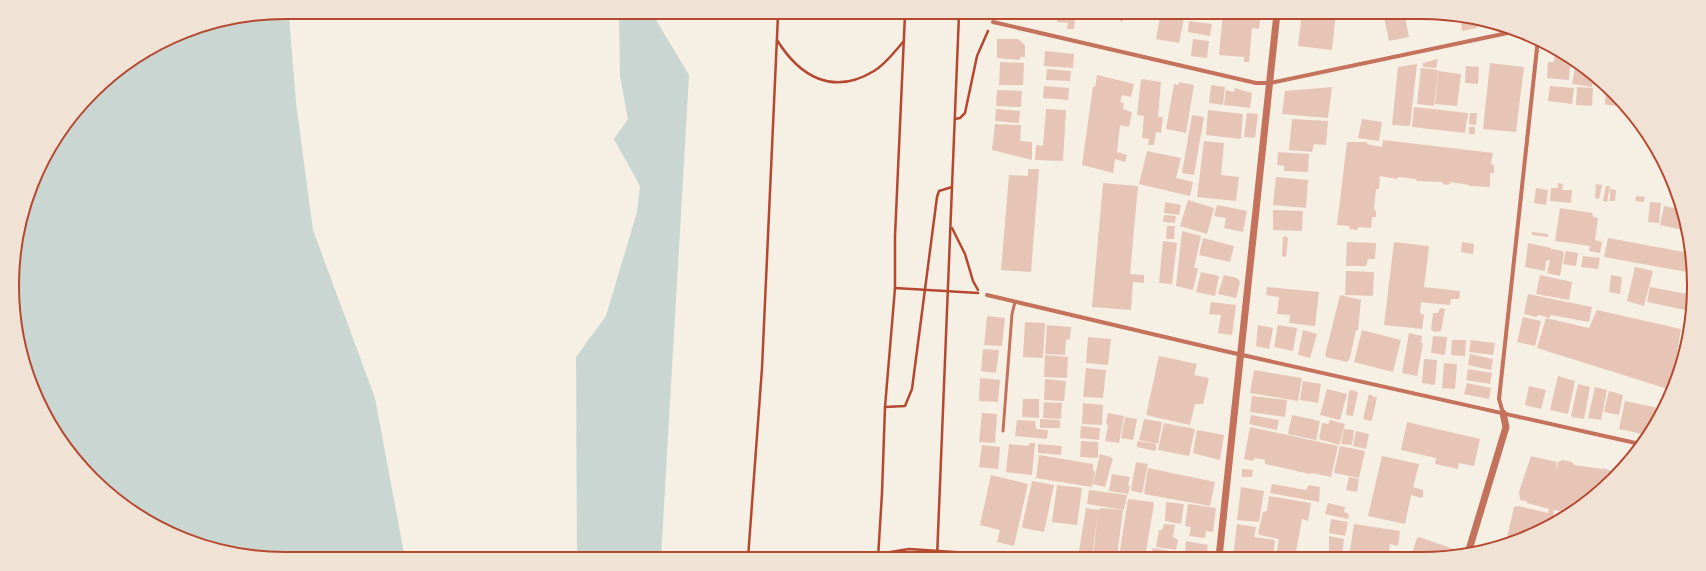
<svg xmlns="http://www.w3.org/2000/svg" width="1706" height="571" viewBox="0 0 1706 571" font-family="'Nunito Sans',sans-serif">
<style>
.water{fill:#c9d6d2}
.building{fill:#e6c5b7}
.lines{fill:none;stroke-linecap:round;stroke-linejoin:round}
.path{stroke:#b5482f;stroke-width:2.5}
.service{stroke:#c5725c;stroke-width:3}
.minor{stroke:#c5725c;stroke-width:4}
.tertiary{stroke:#c5725c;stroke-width:7}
.rim{fill:none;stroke:#b5482f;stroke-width:2}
</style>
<rect width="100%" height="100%" fill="#f6efe4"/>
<!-- water -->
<g class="water">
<path d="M653,15L689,75L661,558H577L576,357L606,316L637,212L640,186L614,139L628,119L620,76L619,16Z"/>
<path d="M232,17H289L296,103L313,230L375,398L405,559H286L215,550L133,513L92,479L58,438L21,356L13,304L14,250L40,164L68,119L105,80L181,33Z"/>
</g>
<!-- building -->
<g class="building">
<path d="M1336,12L1332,50L1298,46L1302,13Z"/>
<path d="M1383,12H1404L1409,37L1389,41Z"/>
<path d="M1116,13H1139L1135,16L1134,13L1121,22Z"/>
<path d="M1161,13H1185L1179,43L1156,39Z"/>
<path d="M1189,13H1210L1209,20L1188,16Z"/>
<path d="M1223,13H1261L1259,29L1252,28L1249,62H1244V57L1219,55Z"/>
<rect x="1028" y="14" width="13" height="5"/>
<path d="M1058,14H1075L1074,29H1067L1068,23L1057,22Z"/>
<path d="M1471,19H1476L1477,28L1462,31L1461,21Z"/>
<path d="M1189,21L1212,24L1210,36L1188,32Z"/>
<path d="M997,39H1018L1025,45V57H1020V60L997,58Z"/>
<path d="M1193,39L1209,41L1207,58L1191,56Z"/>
<path d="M1555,49L1576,62V67H1570L1569,80L1547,78L1548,62H1554Z"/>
<path d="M1045,51L1074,54L1073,68L1044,66Z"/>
<path d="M1438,59L1436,68L1423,67V63Z"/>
<path d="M1000,62L1024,63L1023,85H999Z"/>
<path d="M1490,63L1524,67L1516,132L1483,129Z"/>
<path d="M1417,64L1410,126L1392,125L1398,67Z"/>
<path d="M1466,66L1479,67L1478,84L1465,83Z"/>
<path d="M1421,68L1438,70L1434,106L1417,104Z"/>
<path d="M1575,68L1588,70L1594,75L1592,87L1572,84Z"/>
<path d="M1047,69L1071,71L1070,81L1046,80Z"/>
<path d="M1438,71L1461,74L1457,106L1435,104Z"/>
<path d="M1097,75L1134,84L1131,97L1122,95L1120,102L1124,103L1123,109L1132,112L1129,127L1120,125L1117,152L1127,155L1125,162L1115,159L1113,173L1082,165L1093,86L1095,87Z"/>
<path d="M1141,79L1161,82L1158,117H1163L1161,133L1156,132L1154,145H1148L1149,139L1142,138L1144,116L1137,115Z"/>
<path d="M1179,82L1194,85L1186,133L1166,129L1174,84L1179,85Z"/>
<path d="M1211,85L1225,87L1223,105L1209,103Z"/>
<path d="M1044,86L1069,88L1068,100L1043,98Z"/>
<path d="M1550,86L1574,88L1572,104L1548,101Z"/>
<path d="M1332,87L1328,118L1282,114L1285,91Z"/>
<path d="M1577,87L1593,88L1592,106L1576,105Z"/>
<path d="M1606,87L1626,105L1628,107L1608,105L1605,104Z"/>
<path d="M1235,88L1252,93L1250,108L1224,105L1226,90L1234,92Z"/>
<path d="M997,90L1022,91L1021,107L996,106Z"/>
<path d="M1414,107L1468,113L1465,133L1412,127Z"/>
<path d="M996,109L1020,111L1019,123L995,121Z"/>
<path d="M1046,109L1066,110L1063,161L1035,160L1036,145L1043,146Z"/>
<path d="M1208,110L1243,114L1241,139L1206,135Z"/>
<path d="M1247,113L1258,114L1255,138L1244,137Z"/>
<path d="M1470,113H1477L1476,125L1469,124Z"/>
<path d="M1192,115L1204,117L1194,175L1182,173Z"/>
<path d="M1292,119L1328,121L1326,145L1314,144L1312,152L1289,150Z"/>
<path d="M1362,119L1382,122L1379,141L1358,138Z"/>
<path d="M995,124L1021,125L1020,141L1032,142V160L992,150Z"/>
<rect x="1469" y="127" width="6" height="7"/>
<path d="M1383,140L1493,153L1491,163L1494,166V173H1490V187L1470,186L1469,185L1451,182L1448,185L1443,184L1442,182L1417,181L1416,179L1399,177L1396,179L1380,176L1379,189H1376L1374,209L1376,211V217H1372L1371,228L1359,227L1357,230L1350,229L1349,226L1337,225L1347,142H1367V144L1382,147Z"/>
<path d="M1204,141L1224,143L1221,175L1239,177L1236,201L1197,197Z"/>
<path d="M1147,151L1181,158L1176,178L1193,182L1190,196L1139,184Z"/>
<path d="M1278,152L1309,154L1308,172L1284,171V166L1277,165Z"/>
<path d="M1028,169H1039L1031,272L1001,270L1009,175L1028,176Z"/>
<path d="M1276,177L1308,180L1306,208L1273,205Z"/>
<path d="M1103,183L1138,186L1130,274L1144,275V283L1133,282L1131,310L1092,307Z"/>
<path d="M1558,183L1563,184L1562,190H1572L1571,203L1550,201L1551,188H1558Z"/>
<path d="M1596,184L1602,185L1599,199L1595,198Z"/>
<path d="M1606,186H1610L1607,202L1603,201Z"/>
<path d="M1536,188L1548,190L1546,205L1534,203Z"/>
<path d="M1610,189L1616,190L1615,201H1610Z"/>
<path d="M1636,196L1645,197L1644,202L1635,201Z"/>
<path d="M1188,200L1214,208L1207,234L1180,226Z"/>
<path d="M1165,202L1181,205L1179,215L1164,213Z"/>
<path d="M1650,202L1661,203L1659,223L1648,222Z"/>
<path d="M1217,205L1247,211L1243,232L1224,228L1226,218L1214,216Z"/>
<path d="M1664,206L1682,210L1687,231L1660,225Z"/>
<path d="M1560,208L1592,213L1593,217L1598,218L1595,240L1602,242L1600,253L1589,251L1590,246L1555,241Z"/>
<path d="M1273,210L1303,211L1302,231L1273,230Z"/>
<path d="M1164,215L1176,216L1175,223L1163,222Z"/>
<path d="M1167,226H1175L1174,239H1166Z"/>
<path d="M1182,231L1201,236L1194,268H1198L1193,290L1176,286Z"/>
<path d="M1532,232L1548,234V237L1532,235Z"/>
<path d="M1285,236L1288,238L1286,257L1282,256L1283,237Z"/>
<path d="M1203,238L1234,246L1230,262L1199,255Z"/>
<path d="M1608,238L1689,253L1687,272L1604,257Z"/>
<path d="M1163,241L1177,243L1172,284L1159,283Z"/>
<path d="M1347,242L1376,243L1375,259H1368L1366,266H1346Z"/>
<path d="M1394,242L1429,246L1424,287L1460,291L1459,299H1451L1450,305L1427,303L1428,296L1427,303L1421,302L1420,313L1424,315L1422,329L1384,325Z"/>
<path d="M1462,242L1474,244L1473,254L1461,252Z"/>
<path d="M1528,243L1551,248V251L1552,249L1563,251L1564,253L1560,276L1547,273L1550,260L1546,261L1545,271L1525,267Z"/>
<path d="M1566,251L1578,253L1576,266L1563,264Z"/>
<path d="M1583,256L1600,258L1598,269L1581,267Z"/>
<path d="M1635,267L1653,271L1644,306L1627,301Z"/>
<path d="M1346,271L1374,272L1373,296L1345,295Z"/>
<path d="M1201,272L1219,276L1215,296L1196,292Z"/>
<path d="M1224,275L1237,278L1240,282L1236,298L1218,294Z"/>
<path d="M1540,275L1572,282L1569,300L1536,294Z"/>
<path d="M1611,275L1622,277L1620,294L1609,292Z"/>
<path d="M1267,287L1319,292L1315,326L1289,323L1290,315L1277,314L1279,297L1266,295Z"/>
<path d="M1650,287L1692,295L1690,311L1647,302Z"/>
<path d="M1528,294L1592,307L1589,322L1551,315L1549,318L1539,315L1536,317L1524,314Z"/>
<path d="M1340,295L1361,300L1358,330H1356L1350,358L1347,362L1326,357L1325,355Z"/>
<path d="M1211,302L1236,305L1232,335L1218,333L1221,315L1209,314Z"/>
<path d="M1440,308L1445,309L1441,331L1435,332L1431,330L1433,313H1438Z"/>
<path d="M1597,310L1681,329L1671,390L1537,348L1546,318L1589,328Z"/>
<path d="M987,316L1005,318L1002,346L984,345Z"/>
<path d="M1523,317L1541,321L1535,346L1517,342Z"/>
<path d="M1025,322L1045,323L1043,358L1023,357Z"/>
<path d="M1047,325L1071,327L1070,339L1066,340L1065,355L1045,354Z"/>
<path d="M1258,325L1273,328L1269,349L1256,346Z"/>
<path d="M1278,325L1297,328L1293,351L1274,347Z"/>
<path d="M1303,330L1317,334L1310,358L1298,355Z"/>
<path d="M1362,330L1401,340L1393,372L1354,362Z"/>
<path d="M1409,333L1422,336L1421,342L1423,344L1417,376L1402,373Z"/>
<path d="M1433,336L1447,337L1445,355L1431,353Z"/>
<path d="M1088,337L1111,339L1108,365L1086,363Z"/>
<path d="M1452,340H1466L1465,356L1451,355Z"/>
<path d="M1471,340L1495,343L1493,355L1469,352Z"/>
<path d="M983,349L999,350L996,373L981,371Z"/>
<path d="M1470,354L1493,359L1491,370L1468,365Z"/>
<path d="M1045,355L1068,357L1067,378L1044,377Z"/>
<path d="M1159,356L1197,364L1194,375L1209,378L1203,404H1195L1190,425L1146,415Z"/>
<path d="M1424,359L1437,360L1435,385L1422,383Z"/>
<path d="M1444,363L1457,364L1455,389L1442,388Z"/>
<path d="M1086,368L1106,370L1103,398L1083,397Z"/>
<path d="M1468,369L1492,373L1490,384L1466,380Z"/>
<path d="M1254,370L1302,378L1298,401L1250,393Z"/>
<path d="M1558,376L1575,381L1568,414L1550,410Z"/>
<path d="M980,378L1000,380L998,402L979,401Z"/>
<path d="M1045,379L1066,381L1064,401L1044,400Z"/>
<path d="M1303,381L1321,384L1318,403L1300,400Z"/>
<path d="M1467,383L1491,388L1489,399L1464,394Z"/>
<path d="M1578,384L1590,387L1584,419L1572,417L1571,416Z"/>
<path d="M1529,386L1546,390L1541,409L1525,405Z"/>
<path d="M1595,387L1607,390L1601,420L1588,418Z"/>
<path d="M1327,389L1347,394L1340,420L1320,415Z"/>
<path d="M1351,390L1358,392L1353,416L1346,415L1349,391Z"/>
<path d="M1609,391L1623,395L1619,415L1604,412Z"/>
<path d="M1369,394L1377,398L1372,420L1370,421L1363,419Z"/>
<path d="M1252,396L1287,400L1285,417L1250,412Z"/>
<path d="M1023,399H1039V418L1022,417Z"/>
<path d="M1625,401L1663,409L1657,422L1653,428L1646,426L1643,434L1619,429Z"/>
<path d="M1044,402L1062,403L1061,419L1043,418Z"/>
<path d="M1083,403L1103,405L1102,425L1082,424Z"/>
<path d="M982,413L997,414L995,443L979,442Z"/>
<path d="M1108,413L1124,416L1119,443L1105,441L1108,425L1106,423Z"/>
<path d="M1251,415L1279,420L1277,430L1249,424Z"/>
<path d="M1292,415L1320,421L1316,440L1288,434Z"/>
<path d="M1125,417L1137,419L1133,440L1121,438Z"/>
<path d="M1040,419L1060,420V428H1040Z"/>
<path d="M1144,419L1162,422L1158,444L1139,440Z"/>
<path d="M1017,420L1035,421L1036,429L1048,430L1047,439L1015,436Z"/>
<path d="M1330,420L1345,424L1339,445L1319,439L1322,423L1328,424Z"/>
<path d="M1407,422L1480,439L1474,466L1459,463L1458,469L1435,464L1436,458L1401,450Z"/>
<path d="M1164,423L1195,429L1189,456L1158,450Z"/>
<path d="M1081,426L1100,428L1099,440L1080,438Z"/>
<path d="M1250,427L1338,446L1331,477L1312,473L1310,474L1265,464V460L1255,458L1253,461L1244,459Z"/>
<path d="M1344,429L1354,430L1352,445L1341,444Z"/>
<path d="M1197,430L1224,435L1220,460L1193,453Z"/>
<path d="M1356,431L1369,434L1366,449L1353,446Z"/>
<path d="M1081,441L1098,442V458L1080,457Z"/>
<path d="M1139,441L1156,444V449L1155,451L1137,447V442Z"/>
<path d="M1029,443H1035L1032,475L1006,472L1009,444L1029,446Z"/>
<path d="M1038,444L1062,446L1061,455L1038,453Z"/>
<path d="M982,445L1000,447L998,469L979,467Z"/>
<path d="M1340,446L1365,451L1359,478L1334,473Z"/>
<path d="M1100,454L1113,458L1105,487L1093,484Z"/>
<path d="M1039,455L1093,464V470L1095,472L1092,487L1036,478Z"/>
<path d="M1382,456L1419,464L1413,487L1423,490V497L1421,498L1411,495L1405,524L1368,516Z"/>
<path d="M1531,456L1557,462L1555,474L1558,462L1563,460L1572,462L1574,465L1602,469V471L1603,468L1616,473L1601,491L1568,513L1554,510L1553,514L1562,517L1541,531L1506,542L1514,507L1518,506L1548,513L1549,509L1527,503L1526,501L1520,500L1519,492Z"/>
<path d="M1136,462L1148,464L1142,493L1132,491L1131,489Z"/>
<path d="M1148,468L1215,482L1210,506L1144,494Z"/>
<path d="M1242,469L1253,470L1252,477H1242Z"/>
<path d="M1112,474L1130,477L1128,485L1130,487L1128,494L1109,491Z"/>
<path d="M991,475L1028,484L1014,546L997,542L1000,530L980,525Z"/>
<path d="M1349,477L1359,479L1357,492L1346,490Z"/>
<path d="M1032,481L1054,485L1044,532L1023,528L1022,526Z"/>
<path d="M1272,484L1306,490L1309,485L1320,487L1319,502L1270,493Z"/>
<path d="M1057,485L1082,488L1077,525L1052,522Z"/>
<path d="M1241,487L1264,491L1259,522L1237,520Z"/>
<path d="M1089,490L1127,495L1124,510L1087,504Z"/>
<path d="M1269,496L1311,503L1308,521L1302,519L1295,557H1276L1279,539L1260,535L1258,533L1263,512L1267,511Z"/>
<path d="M1128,499L1153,502L1154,504L1145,557H1119Z"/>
<path d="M1166,502L1184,504L1181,524L1165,521Z"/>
<path d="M1328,503L1345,507L1344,512L1349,514L1348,519L1325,514Z"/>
<path d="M1188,504L1216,508L1213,532L1206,531L1205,538L1189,536L1191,527L1185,526Z"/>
<path d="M1086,508L1099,510L1100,508L1123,510L1117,557H1093L1098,513L1092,557H1078Z"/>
<path d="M1331,519L1348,522L1345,536L1329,533Z"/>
<path d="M1164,524L1175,525L1173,537L1178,540L1176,550L1156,547L1159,530H1162Z"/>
<path d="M1237,524L1256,527L1254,537L1275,540L1273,557H1233Z"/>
<path d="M1354,524L1400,531L1398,546L1390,544L1388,557H1349Z"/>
<path d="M1329,536L1344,539L1342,555L1329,553Z"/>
<path d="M1419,537L1454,549L1451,557H1411L1417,538Z"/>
<path d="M1186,541L1208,545L1206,557L1185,554Z"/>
<path d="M1153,548L1170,551L1168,557H1151Z"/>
</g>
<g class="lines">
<!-- path -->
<g class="path">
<path d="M930,14L984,17"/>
<path d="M777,40C800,77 833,96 874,71C886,64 895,51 904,41"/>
<path d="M955,119L960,118L965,113L977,56L988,31"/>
<path d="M952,228L965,254L973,281L978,290"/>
<path d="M895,288L978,293"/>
<path d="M885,407L905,406L912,389L937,197L939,191L952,187"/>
<path d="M878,554L909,549L969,553"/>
<path d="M748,558L762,368L778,15"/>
<path d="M878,558L882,493L885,407L895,288V236L905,14"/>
<path d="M937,558L959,14"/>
</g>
<!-- service -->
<path class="service" d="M1003,431L1012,314L1015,302"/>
<!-- minor -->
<g class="minor">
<path d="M993,22L1256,83H1270L1517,31"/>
<path d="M987,295L1220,350L1640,444"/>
<path d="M1503,413L1499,399L1538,39"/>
<path d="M978,554L996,558"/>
</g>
<!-- tertiary -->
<g class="tertiary">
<path d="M1468,553L1506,427L1503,413"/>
<path d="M1219,557L1277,13"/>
</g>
</g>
<!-- crop -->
<path d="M0 0H1706V571H0ZM285 19H1421A266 266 0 0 1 1687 285V286A266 266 0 0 1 1421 552H285A266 266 0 0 1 19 286V285A266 266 0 0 1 285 19Z" fill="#f1e2d6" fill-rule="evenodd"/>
<path class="rim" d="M285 19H1421A266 266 0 0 1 1687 285V286A266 266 0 0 1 1421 552H285A266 266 0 0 1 19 286V285A266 266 0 0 1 285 19Z"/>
</svg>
